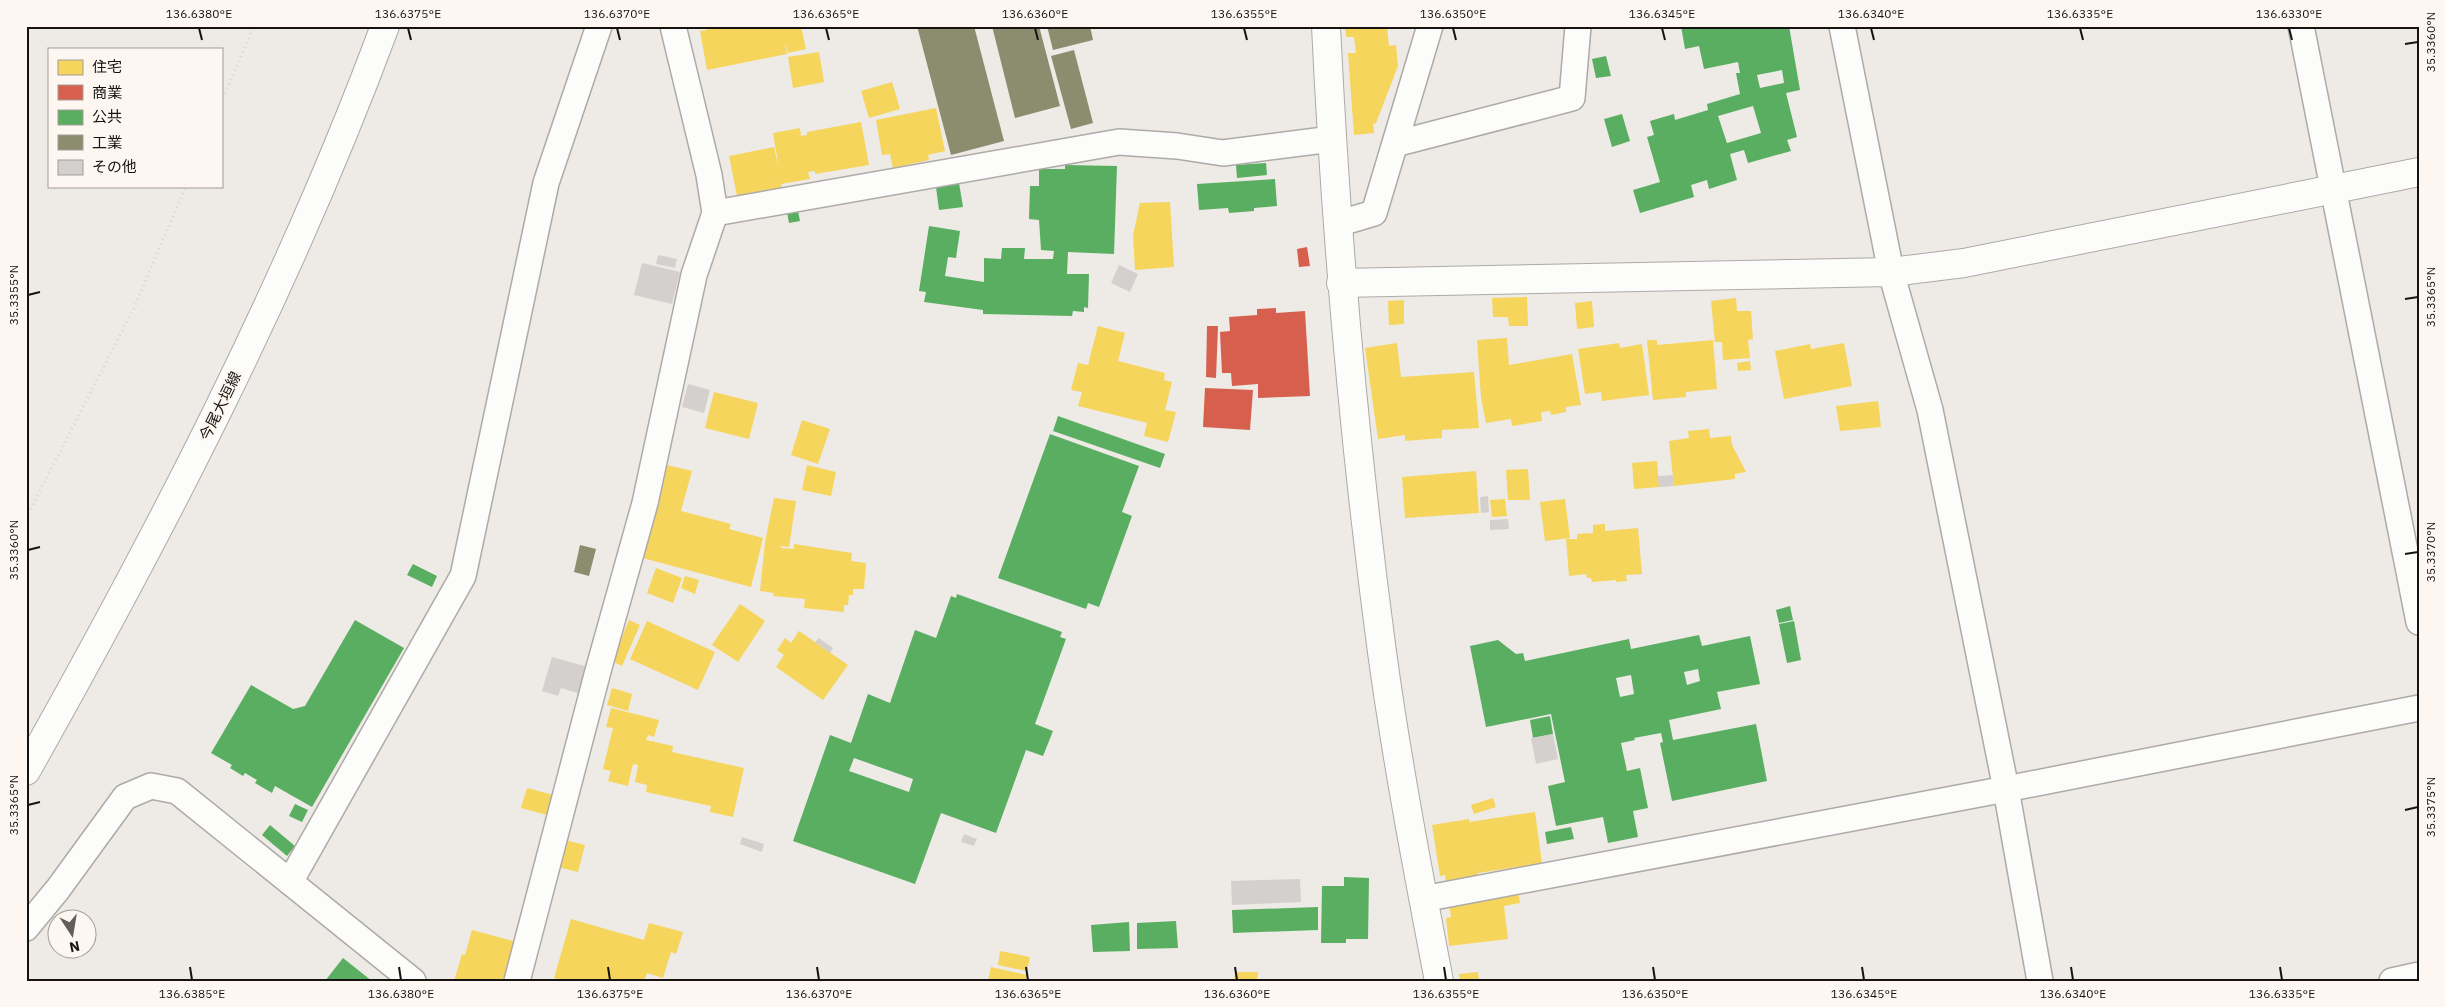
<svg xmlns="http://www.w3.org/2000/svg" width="2445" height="1007" viewBox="0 0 2445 1007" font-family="'IBM Plex Sans','Noto Sans JP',sans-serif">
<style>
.homes{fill:#f6d55c}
.shops{fill:#d6604d}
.public{fill:#5aae61;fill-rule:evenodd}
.industry{fill:#8c8c6e}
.building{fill:#d4d0cd}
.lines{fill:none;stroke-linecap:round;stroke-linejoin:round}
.street-casing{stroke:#adaaa7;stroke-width:28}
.secondary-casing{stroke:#adaaa7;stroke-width:30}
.path{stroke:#d7d6d5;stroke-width:3;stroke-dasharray:1 4;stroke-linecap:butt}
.street{stroke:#fcfcfb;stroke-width:25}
.secondary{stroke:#fcfcfb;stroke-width:28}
.ticks{fill:none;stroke:#161311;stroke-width:2}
.labels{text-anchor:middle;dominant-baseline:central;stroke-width:5;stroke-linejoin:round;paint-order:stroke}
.street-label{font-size:15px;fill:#161311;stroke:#fef7f1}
.neatline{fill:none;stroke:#161311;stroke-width:2}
.ticks-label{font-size:12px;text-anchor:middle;fill:#161311}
</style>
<rect width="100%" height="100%" fill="#eeeae6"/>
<!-- homes -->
<g class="homes">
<path d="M707,26H782V29L801,26L806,49L788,53L785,41L787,54L707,70L700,31L707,30Z"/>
<path d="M1345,26H1387L1389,46L1396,45L1398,66L1376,123L1373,124L1374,133L1354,135L1348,53H1356L1354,37H1346Z"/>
<path d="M819,52L824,82L793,88L788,57Z"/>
<path d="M892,82L900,109L869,118L861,91Z"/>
<path d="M936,108L945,151L928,155L929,160L893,168L890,154L882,155L876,120Z"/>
<path d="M861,122L869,165L815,174V171L808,172L810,179L781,184L782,187L737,196L729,156L774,147L779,169L773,133L800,128L801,136L807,135V132Z"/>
<path d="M1170,202L1174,267L1135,270L1133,235L1140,203Z"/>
<path d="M1527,297L1528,326H1509L1508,317H1493L1492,298Z"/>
<path d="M1736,298L1737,311H1751L1753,339L1748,340L1750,358L1723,360L1722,342H1715L1711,301Z"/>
<path d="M1404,300V324L1389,325L1388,301Z"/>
<path d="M1592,301L1594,327L1577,329L1575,303Z"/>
<path d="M1098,326L1125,333L1118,361L1165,373L1164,380L1172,382L1165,410L1176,412L1168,442L1144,436L1147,423L1078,406L1082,392L1071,390L1078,363L1088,365Z"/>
<path d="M1507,338L1509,365L1572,354L1581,405L1566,407V412L1551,415L1550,411L1541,412L1542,421L1512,426L1511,419L1486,423L1481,398L1477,340Z"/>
<path d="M1647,340H1657V345L1713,340L1717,389L1686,392V397L1653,400Z"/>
<path d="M1397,343L1401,377L1474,372L1479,428L1442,430V438L1405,441V435L1378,439L1365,348Z"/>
<path d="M1619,343L1620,348L1642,344L1649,395L1602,401L1601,392L1585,394L1578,349Z"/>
<path d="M1844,343L1852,386L1784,399L1775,351L1810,344L1811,349Z"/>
<path d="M1750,361L1751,370L1738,371L1737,363Z"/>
<path d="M714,392L758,403L749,439L705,428Z"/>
<path d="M1878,401L1881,427L1840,431L1836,406Z"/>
<path d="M802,420L830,429L818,464L791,455Z"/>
<path d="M1709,429L1710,438L1731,436L1732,445L1746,472L1735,474V479L1674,486L1669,441L1689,438L1688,431Z"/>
<path d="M1657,461L1659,487L1634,489L1632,463Z"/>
<path d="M663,464L692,471L681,511L731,524L729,529L763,538L751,587L639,557Z"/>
<path d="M807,465L836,472L831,496L802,490Z"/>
<path d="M1528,469L1530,500H1508L1506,470Z"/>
<path d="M1476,471L1479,513L1405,518L1402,477Z"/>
<path d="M774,498L796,501L789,547L781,546V548L794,549V544L852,553L851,561L866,563L864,589H853V595H849L848,605H844V612L804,608L805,599L773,596L774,593L760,591L765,542Z"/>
<path d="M1505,499L1507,516L1492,517L1490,500Z"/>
<path d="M1565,499L1570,538L1545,541L1540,502Z"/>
<path d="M1605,524V531L1638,528L1642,574L1626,575L1627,581L1616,582V580L1592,582L1591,578H1587L1586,574L1569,576L1566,539H1577V534L1593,533V525Z"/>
<path d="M656,568L682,578L673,603L647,593Z"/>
<path d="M685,576L699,580L695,594L681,588Z"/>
<path d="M740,604L765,621L738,662L712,645Z"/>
<path d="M629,620L640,625L622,666L612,661Z"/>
<path d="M647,621L715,652L698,690L630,659Z"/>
<path d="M799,631L848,665L823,700L776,667L784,655L777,650L785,638L791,643Z"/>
<path d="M612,688L632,694L628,711L607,705Z"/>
<path d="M611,708L659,720L654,737L648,735L646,740L673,746L672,752L744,768L733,817L710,812L711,806L646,792L647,785L635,782L638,765L633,764L628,786L608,781L611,771L603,769L613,728L606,727Z"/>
<path d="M527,788L557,796L551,816L521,808Z"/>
<path d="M1493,798L1496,807L1474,814L1471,805Z"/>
<path d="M1535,812L1542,863L1478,873V879L1446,884L1445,875L1440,876L1432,825L1469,819V822Z"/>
<path d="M565,840L585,845L578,872L558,867Z"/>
<path d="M1518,891L1520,903L1504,906L1508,939L1449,946L1446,918L1451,917L1449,902Z"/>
<path d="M571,919L644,940L649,923L683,932L676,954L671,952L663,978L647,973L644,981H600L592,979V981H563L554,978Z"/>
<path d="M472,930L517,942L507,981H454L462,954L465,955Z"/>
<path d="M1000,951L1030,957L1027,971L998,965Z"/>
<path d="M991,967L1027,975L1026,981H988Z"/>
<path d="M1235,972H1258L1257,981H1234Z"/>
<path d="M1478,972L1479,981H1460L1459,974Z"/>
</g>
<!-- shops -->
<g class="shops">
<path d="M1307,247L1310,266L1299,267L1297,249Z"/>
<path d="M1276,308V313L1305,311L1310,396L1258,398V384L1232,386L1231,373H1222L1220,332L1230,331L1229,317L1257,315V309Z"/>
<path d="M1207,326H1218L1216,378L1206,377Z"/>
<path d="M1205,388L1253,390L1250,430L1203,427Z"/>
</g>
<!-- public -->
<g class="public">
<path d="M1681,26H1789L1800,90L1786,93L1797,137L1787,140L1791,151L1748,163L1744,150L1730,154L1737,180L1709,189L1707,180L1691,185L1694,197L1640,213L1633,190L1660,182L1647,137L1654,135L1650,121L1674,114L1675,120L1708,110L1707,104L1740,94L1736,73H1740L1738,62L1704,69L1699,46L1685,49ZM1782,70L1784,83L1760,88L1757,75ZM1753,106L1761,133L1727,143L1718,116Z"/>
<path d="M1606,56L1611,76L1596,78L1592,59Z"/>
<path d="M1622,114L1630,141L1612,147L1604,119Z"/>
<path d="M1266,163L1267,175L1237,178L1236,165Z"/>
<path d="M1065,165L1117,166L1114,254L1068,252L1067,274H1089L1088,308L1084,307V312L1073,311L1072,316L983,314V310L924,302L926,292L919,291L929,226L960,231L956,258L948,257L945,276L984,282V258L1001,259L1002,248H1025L1024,259H1053L1054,251L1041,250L1039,220L1029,219L1030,186H1039V169H1065Z"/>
<path d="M1275,179L1277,206L1254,208V211L1229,213L1228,208L1199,210L1197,184Z"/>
<path d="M959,183L963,207L939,210L936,187Z"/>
<path d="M798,211L800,221L789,223L787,212Z"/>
<path d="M1058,416L1165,454L1160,468L1053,431Z"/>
<path d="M1050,434L1139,466L1122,512L1132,516L1099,607L1088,603L1086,609L998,578Z"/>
<path d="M413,564L437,576L432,587L407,575Z"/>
<path d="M957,594L1062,632L1060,637L1066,639L1035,724L1053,731L1043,756L1026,750L996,833L941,813L915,884L793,841L830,735L851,743L868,694L890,703L915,630L936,638L951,596L956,598ZM854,758L913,779L909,792L849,771Z"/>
<path d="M1790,606L1793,620L1779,623L1776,610Z"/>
<path d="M355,620L404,648L312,807L275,786L272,793L255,783L257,780L245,773L243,776L230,768L232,765L211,753L251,685L293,709L305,706Z"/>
<path d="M1794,621L1801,660L1787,663L1779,624Z"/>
<path d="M1699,635L1702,646L1750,636L1760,684L1717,692L1721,709L1669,720L1673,740L1756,724L1767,781L1672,801L1660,743L1663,742L1661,733L1634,738L1635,740L1621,743L1627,771L1640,768L1648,808L1633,811L1638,837L1608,843L1603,817L1556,826L1548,786L1565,782L1551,714L1486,727L1470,646L1498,640L1516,654L1523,653L1525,661L1629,639L1631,649ZM1698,669L1700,681L1687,685L1684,672ZM1631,675L1634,694L1620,697L1616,678Z"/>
<path d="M1550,716L1553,734L1533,738L1530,720Z"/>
<path d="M295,804L308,810L302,822L289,816Z"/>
<path d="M270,825L295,846L287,856L262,835Z"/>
<path d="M1571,827L1574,839L1547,844L1545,832Z"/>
<path d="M1344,877L1369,878L1368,939H1346V943H1321L1322,886H1344Z"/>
<path d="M1318,907V930L1233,933L1232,910Z"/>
<path d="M1176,921L1178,948L1137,949V923Z"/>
<path d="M1129,922L1130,951L1093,952L1091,925Z"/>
<path d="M343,958L372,981H325Z"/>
</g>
<!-- industry -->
<g class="industry">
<path d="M917,26H974L1004,141L951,155Z"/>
<path d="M992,26H1039L1060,106L1015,118Z"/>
<path d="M1047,26H1090L1093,40L1053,50Z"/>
<path d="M1074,50L1093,123L1071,129L1051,56Z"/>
<path d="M580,545L596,549L589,576L574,572Z"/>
</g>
<!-- building -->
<g class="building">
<path d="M658,255L677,259L675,268L656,264Z"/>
<path d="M642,263L680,272L672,304L634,295Z"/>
<path d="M1119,265L1138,274L1130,292L1111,283Z"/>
<path d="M688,384L710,390L704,413L682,407Z"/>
<path d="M1673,475L1674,486L1659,487L1658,476Z"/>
<path d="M1488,496L1489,512L1481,513L1480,497Z"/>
<path d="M1508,519L1509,529L1490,530V520Z"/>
<path d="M819,638L833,648L830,653L815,642Z"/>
<path d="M552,657L588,667L580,694L561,688L558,696L542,691Z"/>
<path d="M1553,734L1558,759L1536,764L1531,738Z"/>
<path d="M964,834L977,839L974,846L961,842Z"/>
<path d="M742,837L764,844L762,852L740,844Z"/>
<path d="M1300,879L1301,902L1232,905L1231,881Z"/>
</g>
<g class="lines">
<!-- street casing -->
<g class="street-casing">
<g id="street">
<path d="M1842,26L1891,272L1930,410L2006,789L2040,981"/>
<path d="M2301,26L2419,622"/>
<path d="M1395,144L1572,98L1578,26"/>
<path d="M715,213L1119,142L1177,146L1223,153L1332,139"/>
<path d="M1337,224L1374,213L1430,26"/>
<path d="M290,882L463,576L546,183L599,26"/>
<path d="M1423,899L2006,789L2419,708"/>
<path d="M26,928L58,889L125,797L151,786L177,791L413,981"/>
<path d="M517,981L598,671L645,503L694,275L715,213L709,175L673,26"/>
<path d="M2392,981L2419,975"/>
</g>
</g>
<!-- secondary casing -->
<g class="secondary-casing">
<g id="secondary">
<path d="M1326,26C1336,237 1354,443 1382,652C1397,762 1418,872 1439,981"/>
<path d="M1341,283L1891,272L1964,263L2419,172"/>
<path d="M26,771C161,531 289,285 385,26"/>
</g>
</g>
<!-- path -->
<g class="path">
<path d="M221,103L254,26"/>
<path d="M26,518L134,308L186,186"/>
</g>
<!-- street -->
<use href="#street" class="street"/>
<!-- secondary -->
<use href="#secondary" class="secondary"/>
</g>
<!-- ticks -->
<path class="ticks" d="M199,28L202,40M408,28L411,40M617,28L620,40M826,28L829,40M1035,28L1038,40M1244,28L1247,40M1453,28L1456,40M1662,28L1665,40M1871,28L1874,40M2080,28L2083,40M2289,28L2292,40M2405,44L2418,42M28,295L40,292M2405,299L2418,297M28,550L40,547M2405,554L2418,552M28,805L40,802M2405,810L2418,807M190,967L192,980M399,967L401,980M608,967L610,980M817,967L819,980M1026,967L1028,980M1235,967L1237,980M1444,967L1446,980M1653,967L1655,980M1862,967L1864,980M2071,967L2073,980M2280,967L2282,980"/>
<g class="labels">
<!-- street labels -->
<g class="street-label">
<text transform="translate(220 406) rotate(-64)">今尾大垣線</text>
</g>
</g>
<!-- border -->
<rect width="2445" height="1007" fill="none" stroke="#fef7f1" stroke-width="55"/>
<!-- legend -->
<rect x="48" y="48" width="175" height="140" fill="#fef7f1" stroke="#a19c97"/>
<rect x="58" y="60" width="25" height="15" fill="#f6d55c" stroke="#a19c97"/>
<text x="92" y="72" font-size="15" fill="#161311">住宅</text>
<rect x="58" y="85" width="25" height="15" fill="#d6604d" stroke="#a19c97"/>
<text x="92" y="98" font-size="15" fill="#161311">商業</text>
<rect x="58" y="110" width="25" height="15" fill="#5aae61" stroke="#a19c97"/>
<text x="92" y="122" font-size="15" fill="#161311">公共</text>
<rect x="58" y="135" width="25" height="15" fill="#8c8c6e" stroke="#a19c97"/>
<text x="92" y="148" font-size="15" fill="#161311">工業</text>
<rect x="58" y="160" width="25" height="15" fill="#d4d0cd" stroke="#a19c97"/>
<text x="92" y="172" font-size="15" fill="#161311">その他</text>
<!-- north arrow -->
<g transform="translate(72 934) rotate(168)"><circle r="24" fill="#fef7f1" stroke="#a19c97"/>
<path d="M0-4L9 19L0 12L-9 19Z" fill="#625e5c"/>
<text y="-8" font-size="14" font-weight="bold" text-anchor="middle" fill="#161311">N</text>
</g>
<rect x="28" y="28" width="2390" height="952" class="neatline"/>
<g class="ticks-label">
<text x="199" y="18">136.6380°E</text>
<text x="408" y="18">136.6375°E</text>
<text x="617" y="18">136.6370°E</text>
<text x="826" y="18">136.6365°E</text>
<text x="1035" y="18">136.6360°E</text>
<text x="1244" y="18">136.6355°E</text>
<text x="1453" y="18">136.6350°E</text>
<text x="1662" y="18">136.6345°E</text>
<text x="1871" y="18">136.6340°E</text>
<text x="2080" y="18">136.6335°E</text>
<text x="2289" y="18">136.6330°E</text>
<text transform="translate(2431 42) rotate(-90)" y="4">35.3360°N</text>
<text transform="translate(14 295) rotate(-90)" y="4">35.3355°N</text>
<text transform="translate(2431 297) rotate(-90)" y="4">35.3365°N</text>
<text transform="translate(14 550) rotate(-90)" y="4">35.3360°N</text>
<text transform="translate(2431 552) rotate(-90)" y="4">35.3370°N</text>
<text transform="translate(14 805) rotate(-90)" y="4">35.3365°N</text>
<text transform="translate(2431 807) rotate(-90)" y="4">35.3375°N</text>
<text x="192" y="998">136.6385°E</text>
<text x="401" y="998">136.6380°E</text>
<text x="610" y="998">136.6375°E</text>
<text x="819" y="998">136.6370°E</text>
<text x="1028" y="998">136.6365°E</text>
<text x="1237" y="998">136.6360°E</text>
<text x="1446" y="998">136.6355°E</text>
<text x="1655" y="998">136.6350°E</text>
<text x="1864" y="998">136.6345°E</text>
<text x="2073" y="998">136.6340°E</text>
<text x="2282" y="998">136.6335°E</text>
</g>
</svg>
